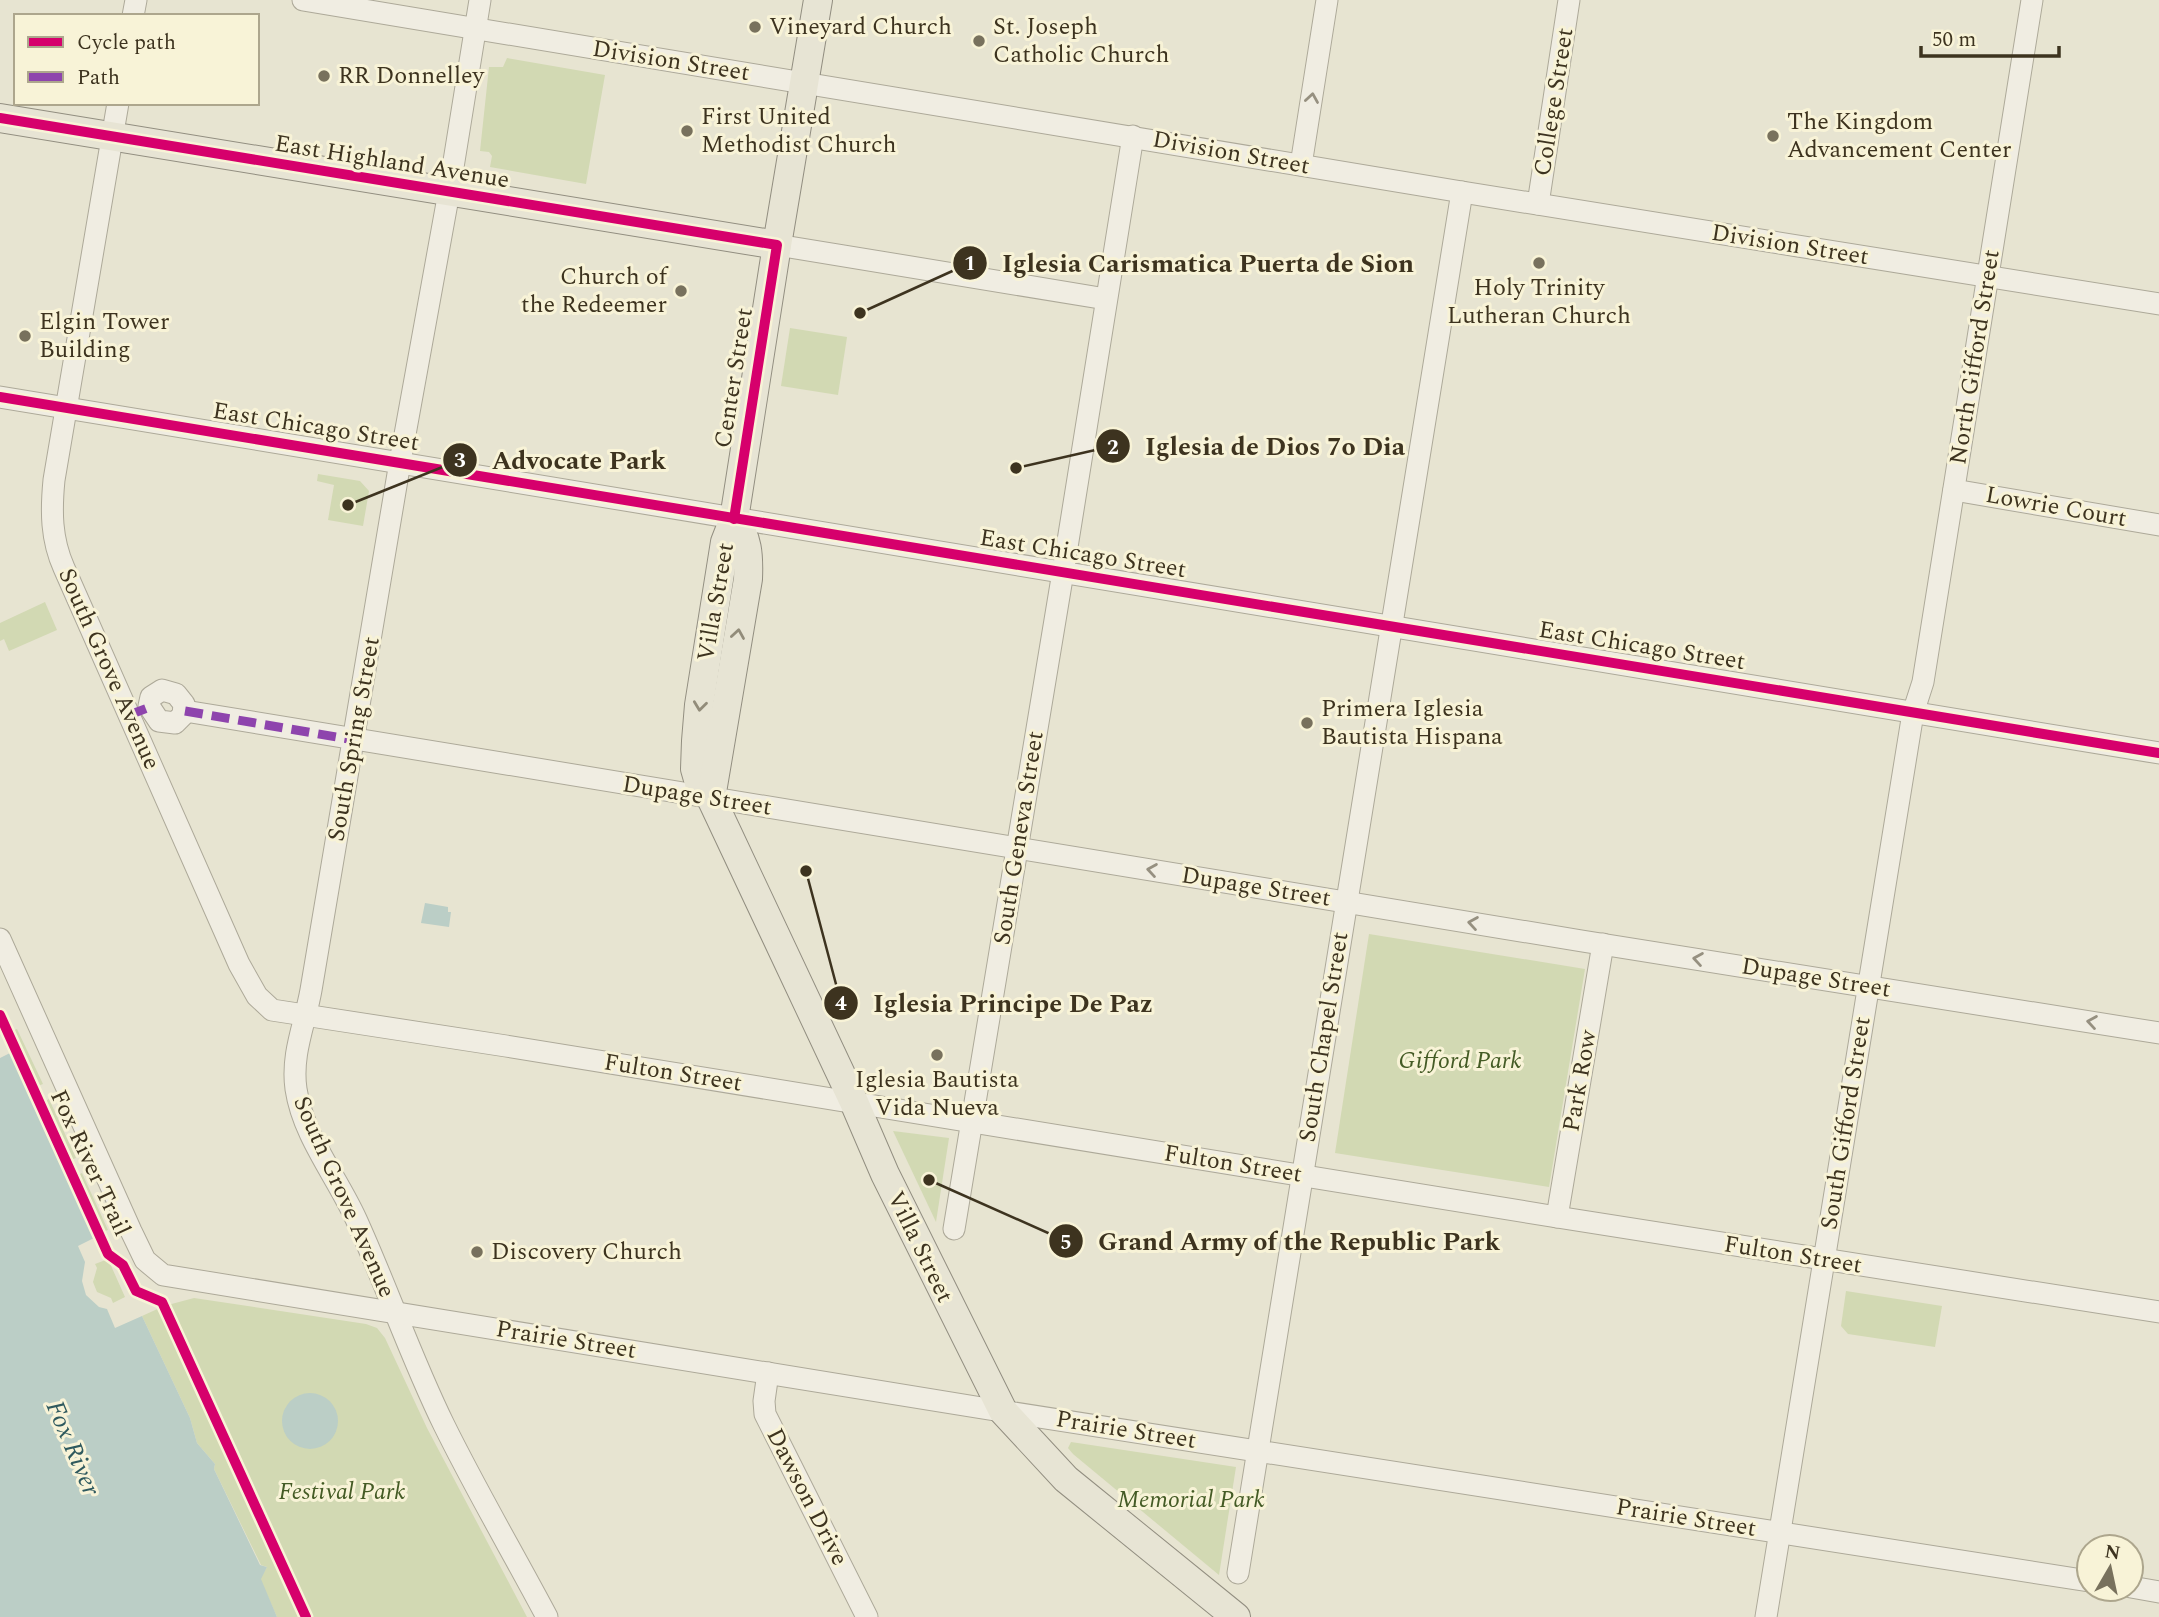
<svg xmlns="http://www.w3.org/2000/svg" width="2159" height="1617" viewBox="0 0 2159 1617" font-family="Spectral,serif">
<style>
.green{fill:#d2d9b3}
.water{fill:#bbcec6}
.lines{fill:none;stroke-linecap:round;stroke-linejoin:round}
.minor-casing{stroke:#ada999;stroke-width:23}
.major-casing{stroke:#928e80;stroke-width:30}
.minor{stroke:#f0ede2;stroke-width:21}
.major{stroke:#e7e4d4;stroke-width:28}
.quiet{stroke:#8e44ad;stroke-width:9;stroke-dasharray:18 9;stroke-linecap:butt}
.cycleway-casing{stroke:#f8f3d7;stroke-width:15}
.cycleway{stroke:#d6006c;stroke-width:10}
.oneway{stroke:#969080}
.oneway2{stroke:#928c7a}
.poi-dot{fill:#78715d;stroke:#f8f3d7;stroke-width:2.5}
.labels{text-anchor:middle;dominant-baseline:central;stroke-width:6;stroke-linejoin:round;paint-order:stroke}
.poi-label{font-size:24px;fill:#3d331f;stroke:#f8f3d7;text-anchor:start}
.street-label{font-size:24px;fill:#3d331f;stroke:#f8f3d7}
.park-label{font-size:24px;font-style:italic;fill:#445b25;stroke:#f8f3d7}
.water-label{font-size:26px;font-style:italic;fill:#2e595e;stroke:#f8f3d7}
.leader{fill:none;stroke:#3d331f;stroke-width:2.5}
.callout-dot{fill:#3d331f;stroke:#f8f3d7;stroke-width:2.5}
.mark-label{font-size:21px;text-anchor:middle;font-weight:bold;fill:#fff}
.callout-label{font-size:26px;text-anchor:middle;font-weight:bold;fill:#3d331f;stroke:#f8f3d7;stroke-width:6;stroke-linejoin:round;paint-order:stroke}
</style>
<rect width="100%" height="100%" fill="#e7e4d1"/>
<!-- green -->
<g class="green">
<path d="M507,58L605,75L586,184L490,167L492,156L489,152L480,151L489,67H503Z"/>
<path d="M790,328L847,337L838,395L781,386Z"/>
<path d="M318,474L360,481L369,491L363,526L328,520L334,485L317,481Z"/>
<path d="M45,602L57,630L9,651L4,639L0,641V623Z"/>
<path d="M1369,934L1585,969L1549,1187L1335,1153Z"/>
<path d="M17,1029L43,1084L35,1087L30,1077L33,1075L30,1070H28L25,1064L26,1062L18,1049L20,1047L10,1032Z"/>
<path d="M49,1099L76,1158L68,1161L63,1151L65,1149L57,1137L60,1135L55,1126L53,1127L50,1120L52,1118L49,1113L47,1114L42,1103Z"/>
<path d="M893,1131L949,1138L936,1222Z"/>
<path d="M82,1173L108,1230L100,1233L96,1217L94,1218L88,1201H86L83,1194L85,1192L75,1177Z"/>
<path d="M108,1259L125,1297L113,1303L111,1298L97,1292L93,1282L97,1268L95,1264Z"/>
<path d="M1846,1291L1942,1306L1935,1347L1848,1334L1841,1326Z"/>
<path d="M194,1298L366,1324L377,1328L385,1338L427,1428L527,1617H277L260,1579L267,1567L261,1565L214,1469L215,1464L197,1443L190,1418L142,1316L164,1306Z"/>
<path d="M1071,1442L1236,1467L1219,1575L1073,1454L1068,1448Z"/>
</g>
<!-- water -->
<g class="water">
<path d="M425,903L448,907V912H451L449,927L421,923Z"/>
<path d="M12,1052L94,1238L78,1246L85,1262L82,1281L86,1295L99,1307L107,1309L115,1328L142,1316L190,1418L197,1443L215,1464L214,1469L260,1565L267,1567L261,1579L277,1617H0V1058Z"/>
<circle cx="310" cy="1421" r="28"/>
</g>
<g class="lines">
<!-- minor casing -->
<g class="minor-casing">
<g id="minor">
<path d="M303,0L1462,192L2159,304"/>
<path d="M480,0L449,192L400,462L311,990C305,1024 291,1054 296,1089C303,1136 337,1177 356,1219C387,1287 411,1358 444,1425C476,1490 513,1553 547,1617"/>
<path d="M133,16L136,0"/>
<path d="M118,103L54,480C51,511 51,539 64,568L239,964L257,996L272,1010L506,1046L1557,1217L2159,1312"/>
<path d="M1301,165L1327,0"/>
<path d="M1538,204L1569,0"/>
<path d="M777,245L1106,299"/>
<path d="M0,397L2159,753"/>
<path d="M1954,490L2159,525"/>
<path d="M162,690L176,694L184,704L183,715L175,723L159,721L149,706L151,697Z"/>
<path d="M185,711L1582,941L2159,1033"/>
<path d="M0,939L131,1231L145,1260L163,1275L976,1407L2089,1581"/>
<path d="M1557,1217L1603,944"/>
<path d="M954,1229L1063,572L1133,136"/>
<path d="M768,1373L764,1401L765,1414L867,1617"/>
<path d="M1238,1573L1462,192"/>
<path d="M2131,1587L2159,1592"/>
<path d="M1766,1617L1913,713L1923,682L2032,0"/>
</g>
</g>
<!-- major casing -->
<g class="major-casing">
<g id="major">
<path d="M818,0L777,245L734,519L725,542L699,705L696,741L695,769L699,783L711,798L854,1102L885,1174L1003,1411L1066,1479L1236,1617"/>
<path d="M0,118L777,245"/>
<path d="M711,798L748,579C749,556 748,537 734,519"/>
</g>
</g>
<!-- minor -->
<use href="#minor" class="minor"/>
<!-- major -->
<use href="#major" class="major"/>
<!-- quiet -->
<g class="quiet">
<path d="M185,711L354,740"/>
<path d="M129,715L150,707"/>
</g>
<!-- cycleway casing -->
<g class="cycleway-casing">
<g id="cycleway">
<path d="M0,118L777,245L734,519"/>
<path d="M0,397L2159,753"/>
<path d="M0,1015L108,1254L123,1265L136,1291L162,1302L306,1617"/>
</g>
</g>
<!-- cycleway -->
<use href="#cycleway" class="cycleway"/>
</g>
<!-- one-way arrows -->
<defs><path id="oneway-chevron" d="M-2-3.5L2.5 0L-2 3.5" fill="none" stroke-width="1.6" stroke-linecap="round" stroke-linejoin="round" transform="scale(1.75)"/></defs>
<g class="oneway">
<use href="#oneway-chevron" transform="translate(1312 98) rotate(-81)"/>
<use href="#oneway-chevron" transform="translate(1152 870) rotate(-171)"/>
<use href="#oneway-chevron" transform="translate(1473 923) rotate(-171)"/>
<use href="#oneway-chevron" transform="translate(1698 959) rotate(-171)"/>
<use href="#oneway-chevron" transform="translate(2092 1022) rotate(-171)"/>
</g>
<g class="oneway2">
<use href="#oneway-chevron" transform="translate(738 634) rotate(-81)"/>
<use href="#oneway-chevron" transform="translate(700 706) rotate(97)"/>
</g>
<!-- markers -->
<g class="poi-dot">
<circle cx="755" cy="27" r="7"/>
<circle cx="979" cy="41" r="7"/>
<circle cx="324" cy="76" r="7"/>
<circle cx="687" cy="131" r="7"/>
<circle cx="1773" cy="136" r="7"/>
<circle cx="1539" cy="263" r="7"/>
<circle cx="681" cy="291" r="7"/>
<circle cx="25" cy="336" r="7"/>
<circle cx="1307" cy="723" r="7"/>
<circle cx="937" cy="1055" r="7"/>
<circle cx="477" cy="1252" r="7"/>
</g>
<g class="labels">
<!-- poi labels -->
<g class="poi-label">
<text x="769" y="27">Vineyard Church</text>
<text x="993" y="27">St. Joseph<tspan x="993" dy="28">Catholic Church</tspan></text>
<text x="338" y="76">RR Donnelley</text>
<text x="701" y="117">First United<tspan x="701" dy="28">Methodist Church</tspan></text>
<text x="1787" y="122">The Kingdom<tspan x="1787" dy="28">Advancement Center</tspan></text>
<text x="667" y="277" text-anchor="end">Church of<tspan x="667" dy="28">the Redeemer</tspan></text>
<text x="1539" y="288" text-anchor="middle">Holy Trinity<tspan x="1539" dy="28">Lutheran Church</tspan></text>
<text x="39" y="322">Elgin Tower<tspan x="39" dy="28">Building</tspan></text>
<text x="1321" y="709">Primera Iglesia<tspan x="1321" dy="28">Bautista Hispana</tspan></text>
<text x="937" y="1080" text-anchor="middle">Iglesia Bautista<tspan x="937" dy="28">Vida Nueva</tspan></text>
<text x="491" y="1252">Discovery Church</text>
</g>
<!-- street labels -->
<g class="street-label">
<text transform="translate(671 61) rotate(9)">Division Street</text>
<text transform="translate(1554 102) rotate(-81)">College Street</text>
<text transform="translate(1231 153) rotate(10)">Division Street</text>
<text transform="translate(392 162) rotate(9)">East Highland Avenue</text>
<text transform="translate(1790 245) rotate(9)">Division Street</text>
<text transform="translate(1975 357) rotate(-81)">North Gifford Street</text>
<text transform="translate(734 378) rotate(-81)">Center Street</text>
<text transform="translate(316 427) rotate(9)">East Chicago Street</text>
<text transform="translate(2056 507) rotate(10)">Lowrie Court</text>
<text transform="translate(1083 554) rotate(9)">East Chicago Street</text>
<text transform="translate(716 602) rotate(-80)">Villa Street</text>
<text transform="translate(1642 646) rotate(9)">East Chicago Street</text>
<text transform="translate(109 669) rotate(66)">South Grove Avenue</text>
<text transform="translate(354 739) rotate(-80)">South Spring Street</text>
<text transform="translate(697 796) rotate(9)">Dupage Street</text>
<text transform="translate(1019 838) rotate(-81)">South Geneva Street</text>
<text transform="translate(1256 887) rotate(9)">Dupage Street</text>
<text transform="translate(1816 978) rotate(9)">Dupage Street</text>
<text transform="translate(1324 1037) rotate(-81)">South Chapel Street</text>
<text transform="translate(673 1073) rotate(9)">Fulton Street</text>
<text transform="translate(1580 1081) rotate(-80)">Park Row</text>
<text transform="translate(1846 1123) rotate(-81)">South Gifford Street</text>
<text transform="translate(90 1163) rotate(65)">Fox River Trail</text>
<text transform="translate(1233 1164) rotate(9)">Fulton Street</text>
<text transform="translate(344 1197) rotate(66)">South Grove Avenue</text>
<text transform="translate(920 1247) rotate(64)">Villa Street</text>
<text transform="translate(1793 1255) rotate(9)">Fulton Street</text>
<text transform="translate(566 1340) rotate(9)">Prairie Street</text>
<text transform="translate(1126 1430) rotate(9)">Prairie Street</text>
<text transform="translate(807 1497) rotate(63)">Dawson Drive</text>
<text transform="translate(1686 1518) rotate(9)">Prairie Street</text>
</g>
<!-- park labels -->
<g class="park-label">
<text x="1460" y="1061">Gifford Park</text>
<text x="342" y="1492">Festival Park</text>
<text x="1191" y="1500">Memorial Park</text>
</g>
<!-- water labels -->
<g class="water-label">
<text transform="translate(73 1448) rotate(67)">Fox River</text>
</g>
</g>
<!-- callouts -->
<path class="leader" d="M860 313L970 263M1016 468L1113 446M348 505L460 460M806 871L841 1003M929 1180L1066 1241"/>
<g class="callout-dot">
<circle cx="860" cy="313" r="7"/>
<circle cx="1016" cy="468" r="7"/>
<circle cx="348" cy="505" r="7"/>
<circle cx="806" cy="871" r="7"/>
<circle cx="929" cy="1180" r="7"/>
<circle cx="970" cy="263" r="18"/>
<circle cx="1113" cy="446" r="18"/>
<circle cx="460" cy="460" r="18"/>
<circle cx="841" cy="1003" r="18"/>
<circle cx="1066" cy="1241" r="18"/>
</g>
<g class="mark-label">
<text x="970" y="270">1</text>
<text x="1113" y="454">2</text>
<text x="460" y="467">3</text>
<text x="841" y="1010">4</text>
<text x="1066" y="1249">5</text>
</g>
<g class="callout-label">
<text x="1208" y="272">Iglesia Carismatica Puerta de Sion</text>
<text x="1275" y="455">Iglesia de Dios 7o Dia</text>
<text x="579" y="469">Advocate Park</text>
<text x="1013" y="1012">Iglesia Principe De Paz</text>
<text x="1299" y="1250">Grand Army of the Republic Park</text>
</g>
<!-- legend -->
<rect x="14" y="14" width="245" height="91" fill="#f8f3d7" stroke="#ada68d" stroke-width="2"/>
<rect x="28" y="37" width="35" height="10" fill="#d6006c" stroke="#ada68d" stroke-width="2"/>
<text x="77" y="49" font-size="21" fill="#3d331f">Cycle path</text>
<rect x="28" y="72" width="35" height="10" fill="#8e44ad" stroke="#ada68d" stroke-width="2"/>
<text x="77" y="84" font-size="21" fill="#3d331f">Path</text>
<!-- north arrow -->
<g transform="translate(2110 1568) rotate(9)"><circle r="33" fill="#f8f3d7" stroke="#ada68d" stroke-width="2"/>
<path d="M0-5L12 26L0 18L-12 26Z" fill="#78715d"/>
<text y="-10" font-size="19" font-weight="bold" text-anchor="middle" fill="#3d331f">N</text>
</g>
<!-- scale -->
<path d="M1921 46v10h138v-10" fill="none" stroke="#3d331f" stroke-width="3.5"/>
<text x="1932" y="46" font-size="21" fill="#3d331f" stroke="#f8f3d7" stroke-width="5" paint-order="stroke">50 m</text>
</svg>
